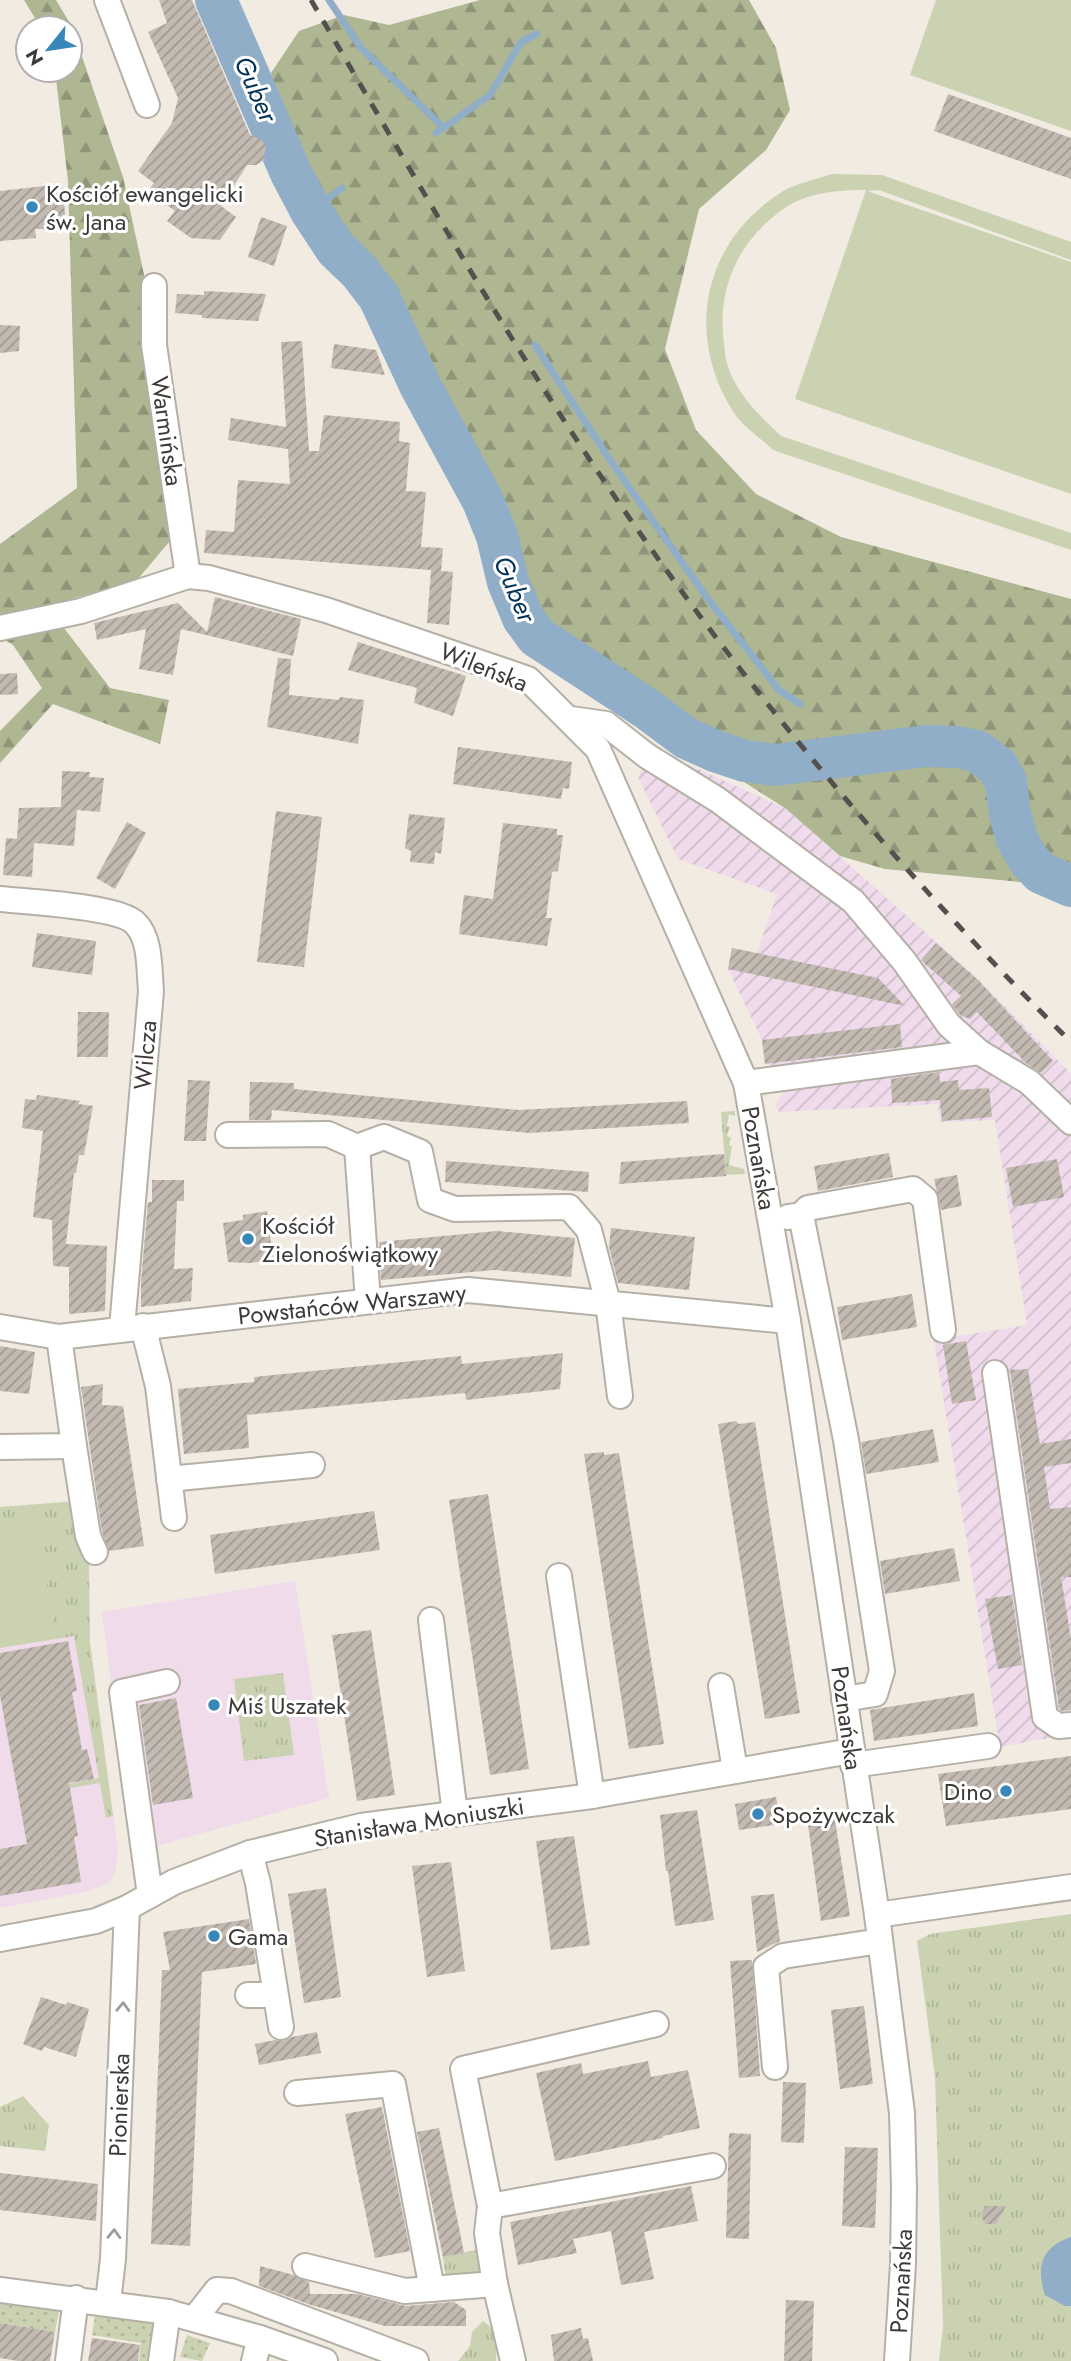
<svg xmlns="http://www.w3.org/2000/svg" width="1071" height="2361" viewBox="0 0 1071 2361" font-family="Jost,sans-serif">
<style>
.industrial{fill:url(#industrial-furrows)}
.education{fill:#f0dbea}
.grass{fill:url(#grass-tufts)}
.forest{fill:url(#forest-firs)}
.garden{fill:url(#garden-dots)}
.pitch{fill:#cad2b1}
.water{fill:#91aec8}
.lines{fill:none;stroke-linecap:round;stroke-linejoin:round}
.stream{stroke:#91aec8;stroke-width:7}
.river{stroke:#91aec8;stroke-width:42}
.building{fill:url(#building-hatch)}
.minor-casing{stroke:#b5b0a6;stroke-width:28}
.minor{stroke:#fff;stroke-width:24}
.rail{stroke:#54504d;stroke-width:5;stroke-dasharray:12 12;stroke-linecap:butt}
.oneway{stroke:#9e9c9b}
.poi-dot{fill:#3887b9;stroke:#fff;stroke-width:2.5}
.labels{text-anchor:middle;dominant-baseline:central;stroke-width:6;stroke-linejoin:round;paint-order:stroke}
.poi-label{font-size:24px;fill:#3d3a37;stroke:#fff;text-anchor:start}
.street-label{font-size:24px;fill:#3d3a37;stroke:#fff}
.water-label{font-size:26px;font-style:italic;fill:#023357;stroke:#fff}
</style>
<defs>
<pattern id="industrial-furrows" width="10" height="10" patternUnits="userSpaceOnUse" patternTransform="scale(1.75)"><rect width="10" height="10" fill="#efdbec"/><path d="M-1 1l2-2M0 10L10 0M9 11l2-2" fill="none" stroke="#cebdcb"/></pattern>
<pattern id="grass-tufts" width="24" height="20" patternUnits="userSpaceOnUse" patternTransform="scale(1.75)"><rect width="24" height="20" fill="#cad2b1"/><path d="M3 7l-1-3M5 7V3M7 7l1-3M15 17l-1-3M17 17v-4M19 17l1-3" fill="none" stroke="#aeb599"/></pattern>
<pattern id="forest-firs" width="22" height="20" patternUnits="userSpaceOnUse" patternTransform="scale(1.75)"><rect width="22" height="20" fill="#aeb692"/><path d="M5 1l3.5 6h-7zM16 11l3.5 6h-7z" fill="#8f9578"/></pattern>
<pattern id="garden-dots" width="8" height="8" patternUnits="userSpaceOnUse" patternTransform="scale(1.75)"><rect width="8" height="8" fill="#cad2b1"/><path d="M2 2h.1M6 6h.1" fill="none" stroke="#aeb599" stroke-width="1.8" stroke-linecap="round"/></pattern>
<pattern id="building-hatch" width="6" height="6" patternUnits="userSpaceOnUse" patternTransform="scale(1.75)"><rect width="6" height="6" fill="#c3bab2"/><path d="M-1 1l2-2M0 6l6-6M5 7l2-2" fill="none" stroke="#a09892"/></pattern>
</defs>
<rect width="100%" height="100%" fill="#f1ebe2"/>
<!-- industrial -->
<path class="industrial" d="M651,748L785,808L979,980L1071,1074V1734L1000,1747L934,1340L1027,1325L995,1120L940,1122L938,1104L779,1112L776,1104L789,1085L786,1069L765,1064L762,1040L728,969L732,948L757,953L777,894L678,859L638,777Z"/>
<!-- education -->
<g class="education">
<path d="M71,1507L118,1848L116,1870L109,1883L85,1892L0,1908V1512Z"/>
<path d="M295,1581L329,1798L156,1846L127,1803L102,1612Z"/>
</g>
<!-- grass -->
<g class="grass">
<path d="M735,1111V1116L729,1114L727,1126L730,1127L727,1136L731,1138L729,1145L732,1146L729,1165L744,1169L745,1174L726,1175L721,1112Z"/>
<path d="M77,1501L89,1564L90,1643L113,1816L106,1818L100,1783L70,1788L69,1784L99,1778L74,1636L56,1639L35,1520L0,1525V1507Z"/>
<path d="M283,1673L294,1755L244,1761L234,1679Z"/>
<path d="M1071,1914V2361H939L943,2326L935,2077L917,1941L930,1934Z"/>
<path d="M23,2096L49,2125L45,2151L0,2146V2107Z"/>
<path d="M476,2250L479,2272L446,2278L443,2257Z"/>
<path d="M483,2321C499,2332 497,2342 496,2361H458L470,2346L472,2332Z"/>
</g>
<!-- forest -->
<g class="forest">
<path d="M24,0H56L72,27L123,177L146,284L143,346L170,541L137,580L47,606L110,688L169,700L160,744L53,704L0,763V731L42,688L13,645L0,637V544L77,488L68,181L55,70H70V28H41Z"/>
<path d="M480,0H749L776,48L790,110L766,150L699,209L665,349L696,430L756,494L841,537L1071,599V887L885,869L840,856L785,808L594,687L541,640L509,603L489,558L424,368L303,169L284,122L271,73L299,31L344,15L389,25Z"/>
</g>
<!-- garden -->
<g class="garden">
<path d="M0,2302L59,2310L55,2332L0,2323Z"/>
<path d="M95,2316L156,2324L149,2361H139L141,2343L92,2335Z"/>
<path d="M187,2335L210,2343L202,2361L180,2357Z"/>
</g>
<!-- pitch -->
<g class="pitch">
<path d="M936,0H1071V131L910,75Z"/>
<path d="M831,174L882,175L1071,242V260L879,190L867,191L1071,262V494L795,399L866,190C840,190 811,192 788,206C740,237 716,287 724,343C725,350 725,358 727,364C737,395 759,415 781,436L1071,533V550L773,450C761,438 743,427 734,413C684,335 703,243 780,193C794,184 815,180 831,174Z"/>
<path d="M35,1519L56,1639L0,1648V1525Z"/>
</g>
<!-- water -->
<path class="water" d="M1071,2237V2306H1065L1045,2295C1036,2267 1041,2247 1071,2237Z"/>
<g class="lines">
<!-- stream -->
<g class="stream">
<path d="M329,0L361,48L444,128"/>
<path d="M436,133L490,95L521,42L537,34"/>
<path d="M311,211L342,188"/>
<path d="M535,345L612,463L708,599L779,690L800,704"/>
<path d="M874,740L880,752"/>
</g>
<!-- river -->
<path class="river" d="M216,0L291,173L311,211L336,249L359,271L379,297L421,387L483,501L497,536L508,582L523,618L537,637L647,709L686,738L715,751L745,761L775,765L926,746L957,747L977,751L998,767L1006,782L1010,814L1017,839L1028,859L1041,873L1071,886"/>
</g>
<!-- building -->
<g class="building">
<path d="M159,0H192L250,135L262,140L266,146L264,160L256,165H247L221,206L236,217L220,240L191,238L167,221L175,211L148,191L154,183L138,171L172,123L178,98L148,32L167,23Z"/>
<path d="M948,94L1071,138V179L934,131Z"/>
<path d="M62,184L66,223L60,224L61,229H35L36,238L0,241V191Z"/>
<path d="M261,217L287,226L274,266L248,257Z"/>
<path d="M204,291L266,294L258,321L202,318V315L175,313L177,294L204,295Z"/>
<path d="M0,325L20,326L19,351L0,353Z"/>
<path d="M302,341L309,451H319L324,415L400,422L399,441L410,443L406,491L426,492L421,547L443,548L441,571L453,572L449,625L427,623L431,570L204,553L206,530L234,532L238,480L290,484L288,449L228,440L231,418L286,427L281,342Z"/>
<path d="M334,344L376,350L385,375L331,368Z"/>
<path d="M215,597L301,619L293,656L181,629L173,675L139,669L146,629L97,640L94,623L178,603L207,632Z"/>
<path d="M358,642L466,676L453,716L414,703L417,688L348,670Z"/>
<path d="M278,658L291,659L289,695L339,700L340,697L364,700L358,744L267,727Z"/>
<path d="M17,673L18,694L0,695V674Z"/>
<path d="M458,747L572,762L569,789L563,788L561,799L453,784Z"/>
<path d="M62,771L90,772L89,777L104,778L100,812L77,810L74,846L34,843L32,877L3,875L6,838L17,839L19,808L61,807Z"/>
<path d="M276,811L322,817L304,967L257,962Z"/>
<path d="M409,814L445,818L441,854L435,852L434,864L410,862L411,851L405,848Z"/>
<path d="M127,822L146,833L115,889L96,878Z"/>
<path d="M503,823L557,829V835H563L558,871L552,872L546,918H552L547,946L459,934L464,895L493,899Z"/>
<path d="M37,933L96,941L92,975L32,967Z"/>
<path d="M936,943L978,980L1053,1061L1041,1073L1026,1063L977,1012L970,1019L960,1015L952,1004L961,996L921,960Z"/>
<path d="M732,948L878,978L905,1006L728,969Z"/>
<path d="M78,1012H109L108,1057H77Z"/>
<path d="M900,1024L902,1047L765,1064L762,1040Z"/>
<path d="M939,1072L940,1082L958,1080L959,1090L989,1088L992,1117L942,1121L940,1100L892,1103L891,1079Z"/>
<path d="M188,1080L210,1081L206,1141H184Z"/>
<path d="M250,1082L294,1083V1089L519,1110L687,1101L689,1123L529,1133L272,1110L271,1120H249Z"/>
<path d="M37,1095L80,1101L78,1104L93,1106L84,1155H79L76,1173H74L66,1244L107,1246L105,1311L69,1314V1267L53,1266L52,1220L33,1217L43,1131L22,1128L25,1099L36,1100Z"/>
<path d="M889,1153L893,1177L818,1191L814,1166Z"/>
<path d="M724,1154L726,1176L619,1184L621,1162Z"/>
<path d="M1057,1159L1064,1197L1013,1207L1006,1168Z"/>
<path d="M446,1161L589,1172L588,1192L445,1182Z"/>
<path d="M957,1175L962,1206L941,1210L934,1179Z"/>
<path d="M152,1180H184V1201H177L174,1269L193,1268L191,1301L141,1307V1281L148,1202H152Z"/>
<path d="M267,1211L273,1260L250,1263L228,1262L223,1223L243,1220V1215Z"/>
<path d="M611,1228L695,1237L689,1290L618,1283L609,1247Z"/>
<path d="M497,1231L575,1238L571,1277L495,1270L381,1280L379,1242Z"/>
<path d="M912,1294L917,1327L842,1340L837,1307Z"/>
<path d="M966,1341L976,1400L952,1404L943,1345Z"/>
<path d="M0,1346L35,1352L29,1394L0,1391Z"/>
<path d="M563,1353L560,1389L466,1400L465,1393L247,1415L249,1448L184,1454L178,1389L254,1382V1377L461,1356L462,1364Z"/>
<path d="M1028,1369L1040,1444L1071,1439V1463L1044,1467L1050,1509L1071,1507V1577H1061L1071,1639V1710L1062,1711L1059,1708L1010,1370Z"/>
<path d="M103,1384L102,1405L123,1406L144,1546L109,1551L102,1532L81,1387Z"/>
<path d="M736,1421L739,1424L755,1422L800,1713L765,1719L718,1424Z"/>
<path d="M933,1429L939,1462L866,1474L861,1442Z"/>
<path d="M604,1452V1455L619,1453L664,1744L629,1749L584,1454Z"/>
<path d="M488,1494L529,1769L490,1775L449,1500Z"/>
<path d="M374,1511L380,1550L215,1574L210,1535Z"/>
<path d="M954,1548L960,1581L885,1594L880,1561Z"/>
<path d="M1012,1595L1022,1665L998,1669L985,1599Z"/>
<path d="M371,1630L395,1795L357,1801L332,1635Z"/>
<path d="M68,1641L77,1691L72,1692L82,1750L87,1749L94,1779L69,1783L78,1836L74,1837L81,1882L0,1896V1849L27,1844L0,1695V1653Z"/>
<path d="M974,1693L978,1726L874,1741L870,1710Z"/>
<path d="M176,1698L193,1798L153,1805L139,1705Z"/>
<path d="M1071,1756V1809L946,1826L938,1774Z"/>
<path d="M776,1797L781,1824L739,1830L735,1804Z"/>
<path d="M697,1810L714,1920L675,1926L668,1871H666L660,1815Z"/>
<path d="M834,1814L850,1916L821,1921L807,1817Z"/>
<path d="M574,1836L590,1945L551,1950L536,1841Z"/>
<path d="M451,1862L465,1971L427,1977L412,1866Z"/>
<path d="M326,1888L341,1997L304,2003L288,1894Z"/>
<path d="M774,1894L780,1941L757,1952L751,1896Z"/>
<path d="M249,1919L256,1964L202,1972L190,2246L151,2244L162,1970H170L163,1932Z"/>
<path d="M752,1960L760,2076L739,2078L730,1961Z"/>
<path d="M41,1997L66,2005L67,2002L89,2009L76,2057L44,2047L42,2051L23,2044Z"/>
<path d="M864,2006L873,2084L840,2089L831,2010Z"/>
<path d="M317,2032L321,2053L259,2065L255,2044L275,2040L284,2041L292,2037Z"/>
<path d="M648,2061L651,2077L688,2070L700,2128L663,2136V2138L555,2161L536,2073L581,2063L583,2074Z"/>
<path d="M783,2082L806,2083L804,2143L781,2142Z"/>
<path d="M382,2107L410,2251L375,2258L345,2114Z"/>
<path d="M439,2128L464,2253L443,2257L417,2132Z"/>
<path d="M729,2133L751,2134L749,2239L726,2238Z"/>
<path d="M845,2147L878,2148L875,2228L842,2226Z"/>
<path d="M0,2173L98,2184L96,2221L0,2210Z"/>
<path d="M691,2186L698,2221L644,2232L654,2279L621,2285L611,2231L573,2239L577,2253L518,2265L510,2222Z"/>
<path d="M985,2206H1006L996,2224H985L981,2215Z"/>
<path d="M260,2266L294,2275L309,2282L310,2294H357L406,2306L454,2302L466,2310V2326H385L311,2305L259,2286Z"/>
<path d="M786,2300L814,2301L812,2361H784Z"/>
<path d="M0,2323L55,2332L50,2361H18L0,2358Z"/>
<path d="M581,2328L583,2339L588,2338L593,2361H554L551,2335Z"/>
<path d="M92,2338L140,2345L138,2361H88Z"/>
</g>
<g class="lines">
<!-- minor casing -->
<g class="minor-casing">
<g id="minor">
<path d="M107,0L147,105"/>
<path d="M154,286V345L188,576"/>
<path d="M0,628L81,611L188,576L209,578L326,610L528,679L598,749L746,1083L788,1321L877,1915L902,2113L904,2189L903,2264L897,2361"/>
<path d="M571,719L606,724L647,756L718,800L853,901L904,961L949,1025L979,1052L1029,1082L1071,1122"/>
<path d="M0,899C27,902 118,906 135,923C151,938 149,970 151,991L122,1328"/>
<path d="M746,1083L979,1052"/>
<path d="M228,1135L328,1134L357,1147L368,1301"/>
<path d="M357,1147L384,1137L420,1152L430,1200L455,1209L569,1207L589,1230L608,1303L620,1396"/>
<path d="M801,1215L846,1440L882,1671L875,1694L844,1699"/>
<path d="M788,1217L801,1215L808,1208L913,1189L925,1199L943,1330"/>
<path d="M143,1326L158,1386L174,1518"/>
<path d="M0,1327L59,1337L468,1290L788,1321"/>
<path d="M995,1373L1045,1717L1058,1726L1071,1725"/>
<path d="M74,1446L88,1536L95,1552"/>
<path d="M0,1447L74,1446L59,1337"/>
<path d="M169,1479L312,1465"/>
<path d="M559,1576L592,1796"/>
<path d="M431,1620L455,1814"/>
<path d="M721,1686L735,1770"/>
<path d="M853,1765L988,1746"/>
<path d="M250,1853L258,1883L281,2027"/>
<path d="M150,1895L122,1692L167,1682"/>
<path d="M877,1915L1071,1887"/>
<path d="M0,1939L96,1921L127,1908L174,1882L250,1853L361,1826L592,1796L851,1751"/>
<path d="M248,1995H275"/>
<path d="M775,2067L766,1967L783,1956L880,1941"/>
<path d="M297,2093L393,2084L432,2289"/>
<path d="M490,2206L713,2166"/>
<path d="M305,2266L405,2291L495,2284"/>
<path d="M0,2290L168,2312L260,2338L325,2361"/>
<path d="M108,2302L113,2259L127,1908"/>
<path d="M195,2318L217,2290L231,2291L416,2361"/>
<path d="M68,2361L76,2298"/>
<path d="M161,2361L168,2312"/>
<path d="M254,2361L260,2338"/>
<path d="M513,2361L495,2284L487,2233L490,2206L463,2069L656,2024"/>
</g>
</g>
<!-- minor -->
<use href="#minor" class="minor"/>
<!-- rail -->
<path class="rail" d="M311,0C415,178 517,357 635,526C764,711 911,883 1071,1042"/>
</g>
<!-- one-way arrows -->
<defs><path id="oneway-chevron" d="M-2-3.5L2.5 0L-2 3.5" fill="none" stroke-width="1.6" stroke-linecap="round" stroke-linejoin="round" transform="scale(1.75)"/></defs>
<g class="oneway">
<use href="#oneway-chevron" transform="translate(123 2007) rotate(-88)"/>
<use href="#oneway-chevron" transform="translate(114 2234) rotate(-88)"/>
</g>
<!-- markers -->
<g class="poi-dot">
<circle cx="32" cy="207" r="7"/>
<circle cx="248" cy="1239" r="7"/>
<circle cx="214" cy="1705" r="7"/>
<circle cx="1006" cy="1791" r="7"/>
<circle cx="758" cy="1814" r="7"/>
<circle cx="214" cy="1936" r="7"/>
</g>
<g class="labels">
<!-- poi labels -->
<g class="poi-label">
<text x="46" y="193">Kościół ewangelicki<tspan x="46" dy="28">św. Jana</tspan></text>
<text x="262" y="1225">Kościół<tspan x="262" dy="28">Zielonoświątkowy</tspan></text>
<text x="228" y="1705">Miś Uszatek</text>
<text x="992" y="1791" text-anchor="end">Dino</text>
<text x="772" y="1814">Spożywczak</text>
<text x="228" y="1936">Gama</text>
</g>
<!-- street labels -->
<g class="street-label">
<text transform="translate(167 431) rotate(82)">Warmińska</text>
<text transform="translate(484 667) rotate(22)">Wileńska</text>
<text transform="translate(145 1055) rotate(-85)">Wilcza</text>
<text transform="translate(759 1158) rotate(80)">Poznańska</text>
<text transform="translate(352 1304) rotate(-6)">Powstańców Warszawy</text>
<text transform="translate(847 1718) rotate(82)">Poznańska</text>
<text transform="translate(419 1822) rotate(-9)">Stanisława Moniuszki</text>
<text transform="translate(119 2105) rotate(-88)">Pionierska</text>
<text transform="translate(901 2281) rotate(-87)">Poznańska</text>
</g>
<!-- water labels -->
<g class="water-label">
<text transform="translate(256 89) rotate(66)">Guber</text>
<text transform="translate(515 589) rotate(67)">Guber</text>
</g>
</g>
<!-- north arrow -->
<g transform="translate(49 49) rotate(240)"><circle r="33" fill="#ffffff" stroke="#b1b0af" stroke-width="2"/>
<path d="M0-5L12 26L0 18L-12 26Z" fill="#3887b9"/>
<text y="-10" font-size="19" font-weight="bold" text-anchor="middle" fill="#3d3a37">N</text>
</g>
</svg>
